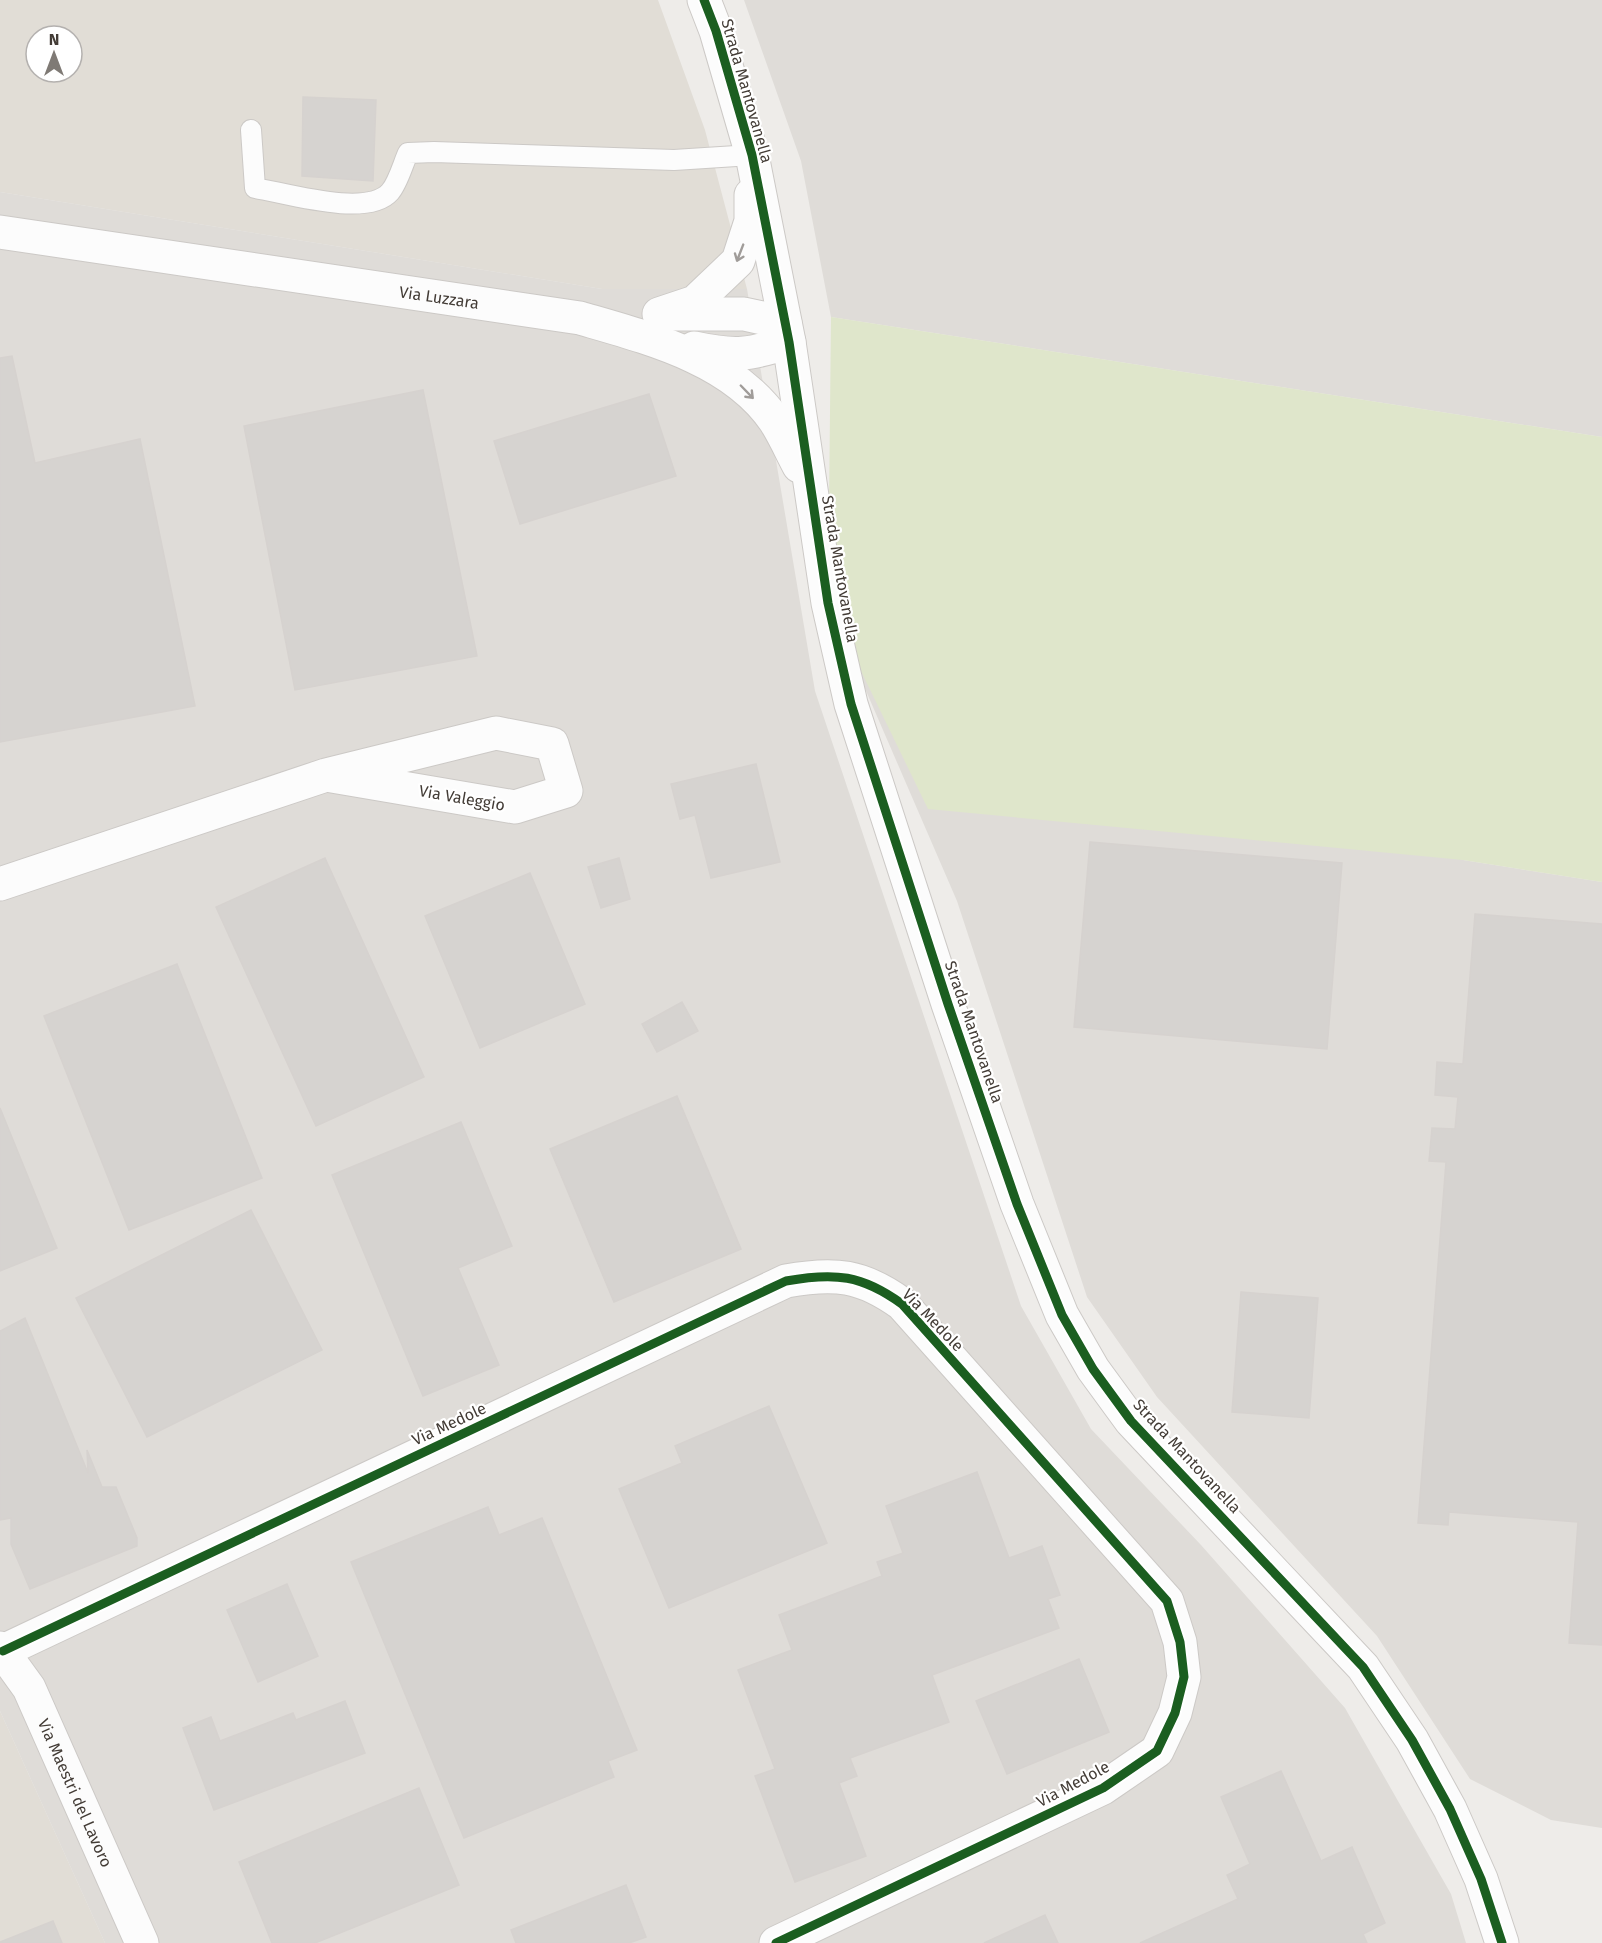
<svg xmlns="http://www.w3.org/2000/svg" width="1602" height="1943" viewBox="0 0 1602 1943" font-family="'Fira Sans',sans-serif">
<style>
.residential{fill:#e1ddd6;fill-rule:evenodd}
.industrial{fill:#dfdcd8}
.green{fill:#dfe6cb}
.building{fill:#d6d3d0;stroke:#d6d2cf;stroke-width:1.5}
.lines{fill:none;stroke-linecap:round;stroke-linejoin:round}
.lane-casing{stroke:#ccc9c6;stroke-width:22}
.street-casing{stroke:#ccc9c6;stroke-width:35}
.lane{stroke:#fcfcfc;stroke-width:20}
.street{stroke:#fcfcfc;stroke-width:33}
.cycleway-casing{stroke:#fff;stroke-width:13}
.cycleway{stroke:#1b5e20;stroke-width:9}
.oneway{stroke:#a09c99}
.labels{text-anchor:middle;dominant-baseline:central;stroke-width:4.5;stroke-linejoin:round;paint-order:stroke}
.street-label{font-size:16px;fill:#433c36;stroke:#fff}
</style>
<rect width="100%" height="100%" fill="#eeece9"/>
<!-- residential -->
<g class="residential">
<path d="M0,0H658L705,130L747,289H602L0,192ZM36,36H72V72H36Z"/>
<path d="M0,1711L105,1943H0Z"/>
</g>
<!-- industrial -->
<g class="industrial">
<path d="M744,0H1602V437L831,317L801,161Z"/>
<path d="M0,192L602,289H747L815,691L1021,1306L1091,1429L1201,1545L1345,1708L1451,1894L1466,1943H105L0,1711Z"/>
<path d="M828,603L1463,860L1602,882V1828L1551,1820L1470,1779L1377,1636L1157,1397L1087,1297L957,901Z"/>
</g>
<!-- green -->
<path class="green" d="M831,317L1602,437V882L1463,860L928,809L828,603Z"/>
<!-- building -->
<g class="building">
<path d="M303,97L376,100L373,181L302,176Z"/>
<path d="M12,356L35,463L140,439L195,706L0,742V358Z"/>
<path d="M423,390L477,656L295,690L244,426Z"/>
<path d="M649,394L676,476L520,524L494,441Z"/>
<path d="M756,764L780,862L711,878L695,815L680,819L671,784Z"/>
<path d="M1090,842L1342,863L1327,1049L1074,1027Z"/>
<path d="M325,858L424,1077L316,1126L216,907Z"/>
<path d="M619,858L630,899L601,908L588,867Z"/>
<path d="M530,873L585,1004L480,1048L425,916Z"/>
<path d="M1475,914L1602,924V1645L1569,1643L1578,1522L1449,1512L1448,1525L1418,1523L1446,1162L1429,1161L1432,1128L1455,1129L1458,1097L1435,1095L1437,1062L1463,1064Z"/>
<path d="M177,964L262,1178L129,1230L44,1016Z"/>
<path d="M682,1002L698,1031L657,1052L642,1024Z"/>
<path d="M677,1096L741,1249L614,1302L550,1149Z"/>
<path d="M0,1108L57,1248L0,1271Z"/>
<path d="M461,1122L512,1246L458,1268L499,1365L423,1396L332,1175Z"/>
<path d="M251,1210L322,1350L147,1437L76,1298Z"/>
<path d="M1241,1292L1318,1298L1309,1418L1232,1412Z"/>
<path d="M25,1318L88,1473L87,1450L102,1487H116L137,1538V1546L30,1589L11,1544V1518L0,1520V1331Z"/>
<path d="M769,1406L827,1543L669,1608L619,1489L682,1463L675,1446Z"/>
<path d="M977,1472L1009,1558L1042,1546L1060,1595L1048,1599L1059,1628L932,1675L949,1722L850,1758L857,1776L839,1783L866,1856L795,1882L755,1776L775,1769L738,1670L792,1650L779,1615L882,1576L877,1562L903,1553L886,1506Z"/>
<path d="M488,1507L499,1535L542,1518L637,1750L608,1761L614,1777L464,1838L351,1562Z"/>
<path d="M287,1584L318,1656L258,1682L227,1610Z"/>
<path d="M1079,1659L1109,1732L1007,1774L976,1701Z"/>
<path d="M345,1701L365,1753L214,1810L183,1728L211,1717L220,1741L293,1713L296,1720Z"/>
<path d="M1281,1771L1321,1861L1352,1847L1385,1923L1363,1934L1367,1943H1140L1238,1899L1227,1875L1250,1864L1221,1797Z"/>
<path d="M419,1788L459,1885L315,1943H272L239,1862Z"/>
<path d="M626,1885L646,1937L629,1943H516L511,1930Z"/>
<path d="M1045,1915L1058,1943H984Z"/>
<path d="M53,1921L62,1943H0V1942Z"/>
</g>
<g class="lines">
<!-- lane casing -->
<g class="lane-casing">
<path id="lane" d="M251,130L255,188C286,193 367,218 390,192C398,183 403,164 408,153L434,152L674,160L752,155"/>
</g>
<!-- street casing -->
<g class="street-casing">
<g id="street">
<path d="M704,0L716,31L752,155L789,342L828,603L851,704L948,1004L1017,1204L1062,1315L1093,1369L1131,1421L1363,1667L1412,1740L1450,1809L1481,1879L1502,1943"/>
<path id="s1" d="M0,232L580,318C649,338 733,359 775,421C784,435 791,451 799,466"/>
<path d="M659,314L695,302L738,261L751,221V195"/>
<path d="M672,314H744L785,323"/>
<path d="M694,348C736,357 748,355 789,342"/>
<path d="M0,884L326,775L496,733L552,744L566,791L515,807L326,775"/>
<path id="s2" d="M0,1648L29,1688L142,1943"/>
<path d="M3,1651L786,1281C835,1272 862,1275 902,1304L1167,1601L1180,1642L1184,1677L1175,1713L1157,1751L1103,1788L776,1943"/>
</g>
</g>
<!-- lane -->
<use href="#lane" class="lane"/>
<!-- street -->
<use href="#street" class="street"/>
<!-- cycleway casing -->
<g class="cycleway-casing">
<g id="cycleway">
<path d="M704,0L716,31L752,155L789,342L828,603L851,704L948,1004L1017,1204L1062,1315L1093,1369L1131,1421L1363,1667L1412,1740L1450,1809L1481,1879L1502,1943"/>
<path d="M3,1651L786,1281C835,1272 862,1275 902,1304L1167,1601L1180,1642L1184,1677L1175,1713L1157,1751L1103,1788L776,1943"/>
</g>
</g>
<!-- cycleway -->
<use href="#cycleway" class="cycleway"/>
</g>
<!-- one-way arrows -->
<defs><path id="oneway-shaft" d="M-6 0H5M1.5-3L5.5 0L1.5 3" fill="none" stroke-width="1.6" stroke-linecap="round" stroke-linejoin="round" transform="scale(1.5)"/></defs>
<g class="oneway">
<use href="#oneway-shaft" transform="translate(740 253) rotate(111)"/>
<use href="#oneway-shaft" transform="translate(747 392) rotate(46)"/>
</g>
<g class="labels">
<!-- street labels -->
<g class="street-label">
<text transform="translate(747 91) rotate(74)">Strada Mantovanella</text>
<text stroke="none"><textPath href="#s1" startOffset="444">Via Luzzara</textPath></text>
<text transform="translate(840 569) rotate(80)">Strada Mantovanella</text>
<text transform="translate(462 798) rotate(10)">Via Valeggio</text>
<text transform="translate(974 1032) rotate(71)">Strada Mantovanella</text>
<text transform="translate(933 1320) rotate(46)">Via Medole</text>
<text transform="translate(449 1424) rotate(-25)">Via Medole</text>
<text transform="translate(1187 1456) rotate(47)">Strada Mantovanella</text>
<text transform="translate(1073 1784) rotate(-28)">Via Medole</text>
<text stroke="none"><textPath href="#s2" startOffset="164">Via Maestri del Lavoro</textPath></text>
</g>
</g>
<!-- north arrow -->
<g transform="translate(54 54)"><circle r="28" fill="#ffffff" stroke="#b4b1af" stroke-width="1.5"/>
<path d="M0-4.5L10 22L0 15L-10 22Z" fill="#7f7a75"/>
<text y="-9" font-size="16" font-weight="bold" text-anchor="middle" fill="#433c36">N</text>
</g>
</svg>
